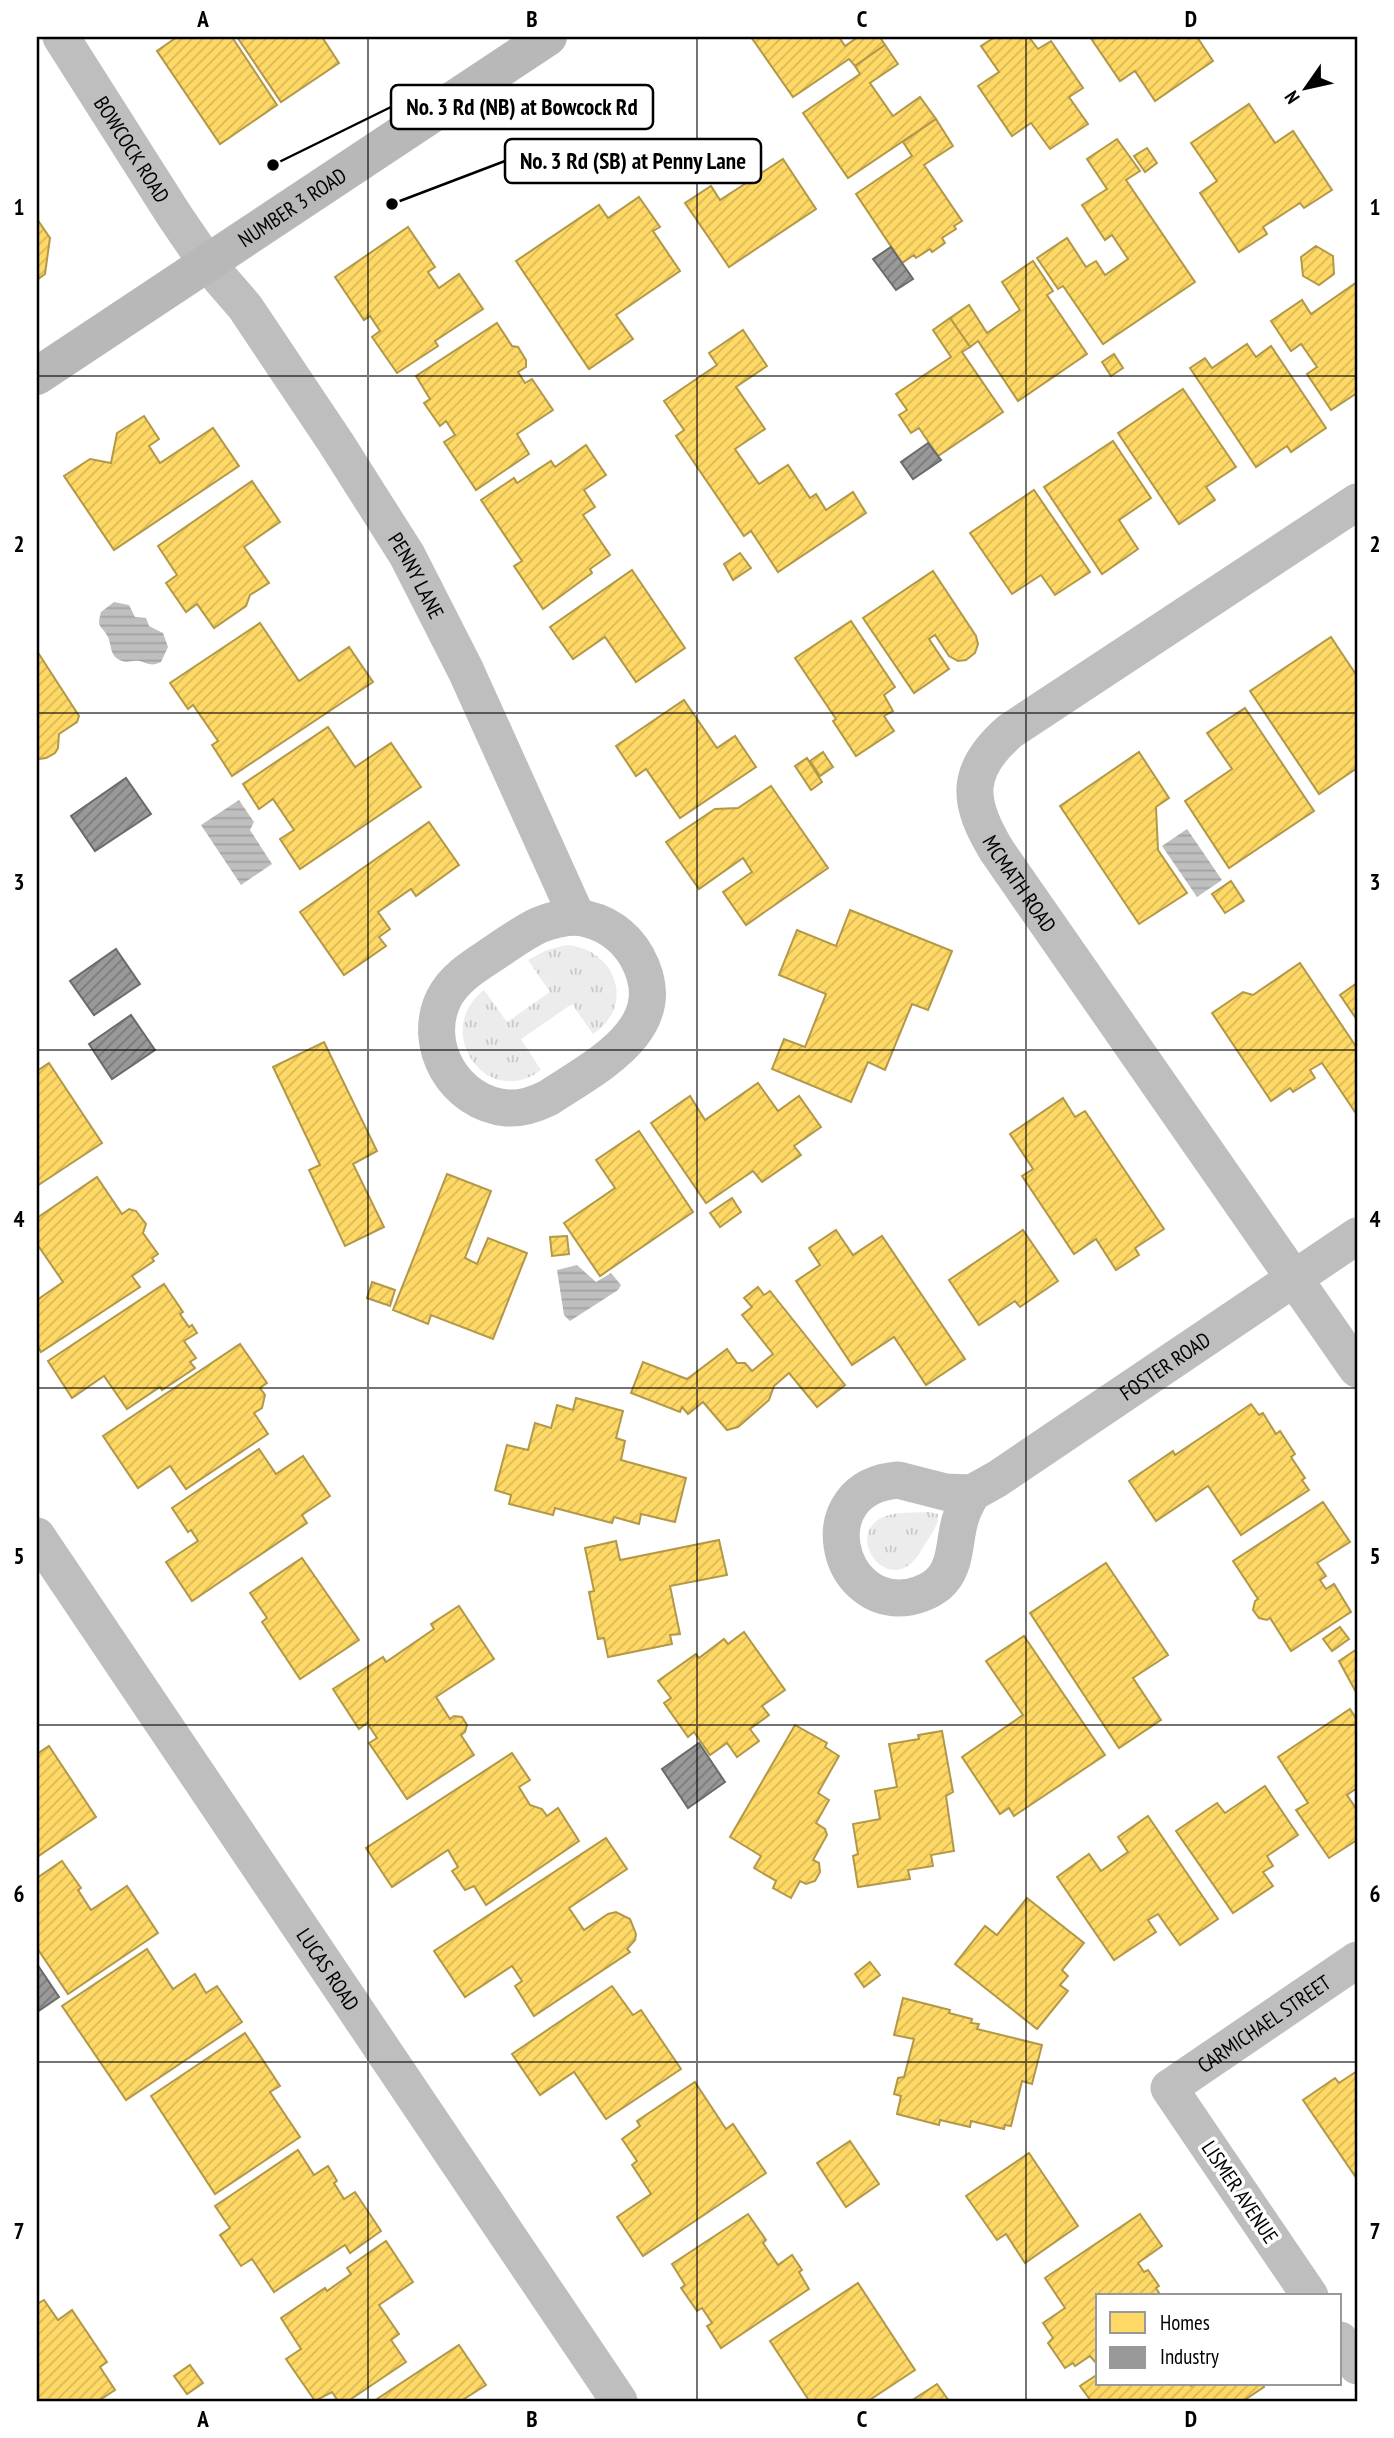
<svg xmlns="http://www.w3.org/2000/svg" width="1394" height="2438" viewBox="0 0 1394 2438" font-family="'PT Sans Narrow',sans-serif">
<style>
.grass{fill:url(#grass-tufts)}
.water{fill:url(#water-rules)}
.homes{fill:url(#homes-hatch);stroke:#b29847;stroke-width:2}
.industry{fill:url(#industry-hatch);stroke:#6b6b6b;stroke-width:2}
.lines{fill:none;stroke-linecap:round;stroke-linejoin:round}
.minor{stroke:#bebebe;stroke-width:37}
.secondary{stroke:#b8b8b8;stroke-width:38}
.grid{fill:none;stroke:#000;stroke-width:2;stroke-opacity:0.55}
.labels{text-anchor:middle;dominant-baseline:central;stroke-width:7;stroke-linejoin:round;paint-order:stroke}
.street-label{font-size:21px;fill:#000;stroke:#fff}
.leader{fill:none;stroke:#000;stroke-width:2.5}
.callout-dot{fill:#000;stroke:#fff;stroke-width:2.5}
.callout{fill:#fff;stroke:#000;stroke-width:2.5}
.callout-label{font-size:23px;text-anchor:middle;font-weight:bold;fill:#000}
.neatline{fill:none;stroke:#000;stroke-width:2.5}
.grid-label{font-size:23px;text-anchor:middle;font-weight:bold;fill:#000}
</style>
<defs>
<pattern id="grass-tufts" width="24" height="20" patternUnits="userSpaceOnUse" patternTransform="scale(1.75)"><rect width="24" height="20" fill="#ececec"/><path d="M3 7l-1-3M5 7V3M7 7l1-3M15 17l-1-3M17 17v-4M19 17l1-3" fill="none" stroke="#c9c9c9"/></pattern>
<pattern id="water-rules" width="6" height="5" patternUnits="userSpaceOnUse" patternTransform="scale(1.75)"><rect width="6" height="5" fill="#bfbfbf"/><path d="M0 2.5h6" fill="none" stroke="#a2a2a2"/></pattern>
<pattern id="homes-hatch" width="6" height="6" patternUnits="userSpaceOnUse" patternTransform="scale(1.75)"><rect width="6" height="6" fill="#ffd966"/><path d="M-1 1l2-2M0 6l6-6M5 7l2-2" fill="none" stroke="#d9b857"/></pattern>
<pattern id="industry-hatch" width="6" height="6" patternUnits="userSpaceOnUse" patternTransform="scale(1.75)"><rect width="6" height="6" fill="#999"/><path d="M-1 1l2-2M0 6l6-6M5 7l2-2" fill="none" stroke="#7a7a7a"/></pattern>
</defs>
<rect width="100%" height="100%" fill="#fff"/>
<!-- grass -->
<g class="grass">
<path d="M566,945C615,948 637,1005 593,1034L572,1004L521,1039L541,1070C487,1111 431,1031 484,990L507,1022L550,992L528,960L547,950Z"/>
<path d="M929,1512L938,1514C939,1525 931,1535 925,1544C921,1551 916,1560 909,1565C881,1586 848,1536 881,1518C895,1511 914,1513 929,1512Z"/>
</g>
<!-- water -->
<g class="water">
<path d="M114,602L129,605L135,617L146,618L149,626L163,633L168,647L161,662C151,667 148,663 139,661C133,660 128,663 122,661C109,656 112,646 108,637C102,625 96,629 101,612Z"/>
<path d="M239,800L254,822L250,830L272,864L241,885L201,825Z"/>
<path d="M1187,829L1222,880L1197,897L1162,846Z"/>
<path d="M577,1265L596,1282L611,1273L621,1285L618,1290L570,1321L564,1315L557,1270Z"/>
</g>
<!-- homes -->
<g class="homes">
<path d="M177,37H232L277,105L220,144L157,51Z"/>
<path d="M237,37H322L339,63L281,102Z"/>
<path d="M751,37H839L845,46L858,37H880L885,45L855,66L849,59L793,97Z"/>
<path d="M995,37H1029L1038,49L1051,41L1083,88L1069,97L1088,124L1050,149L1031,123L1012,136L978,86L999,72L981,46Z"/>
<path d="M1090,37H1197L1213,61L1155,101L1135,71L1120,81Z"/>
<path d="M885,45L898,64L870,83L893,116L920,97L936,119L848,178L803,113L860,74L855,66Z"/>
<path d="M1249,104L1275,143L1293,131L1332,190L1304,208L1300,203L1263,227L1267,234L1239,252L1200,193L1217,181L1191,143Z"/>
<path d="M936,119L953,146L924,165L962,221L954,226L956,229L942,238L945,243L932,252L930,249L916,258L914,255L902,263L856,194L912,156L903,142Z"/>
<path d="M1117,139L1140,171L1126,180L1195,282L1103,344L1063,286L1058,289L1037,258L1067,238L1086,267L1096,261L1105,275L1128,259L1112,235L1105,240L1082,205L1107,189L1087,159Z"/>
<path d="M1147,148L1157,163L1145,172L1134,156Z"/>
<path d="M783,159L816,209L729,267L685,203L711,186L720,200Z"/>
<path d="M639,197L660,227L653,231L680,271L616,315L633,339L589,369L516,261L599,205L608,218Z"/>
<path d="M37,219L50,238L45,274L37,280Z"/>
<path d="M408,227L435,267L428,272L439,288L459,274L483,309L435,341L438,346L397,373L372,337L380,331L370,316L364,320L335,277Z"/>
<path d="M1316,246L1333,256L1334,274L1319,285L1303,276L1301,257Z"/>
<path d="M1033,261L1053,291L1047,295L1087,354L1018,401L978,341L970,347L950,318L969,305L987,333L1020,310L1002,282Z"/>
<path d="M1357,282V393L1331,410L1307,374L1317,367L1301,344L1291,351L1271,321L1302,300L1311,314Z"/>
<path d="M950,318L970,347L962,352L1003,412L938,456L919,428L911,433L899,415L907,410L896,394L951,357L933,330Z"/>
<path d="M497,323L512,346L518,347L526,360V367L518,372L525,383L532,379L553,410L517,434L529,454L476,490L444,442L455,435L446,421L440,426L424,403L430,399L416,376Z"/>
<path d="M743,330L767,366L736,387L765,429L735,449L759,484L788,465L810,498L816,494L826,510L853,492L866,513L778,572L751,531L744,536L676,436L684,430L664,401L717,365L709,353Z"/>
<path d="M1247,344L1256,357L1271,346L1326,428L1291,452L1287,446L1256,467L1190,368L1205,358L1212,368Z"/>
<path d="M1114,354L1123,368L1111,376L1102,362Z"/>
<path d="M1183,389L1236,467L1206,487L1215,500L1179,524L1118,433Z"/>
<path d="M144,416L159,439L149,446L160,463L213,428L239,466L114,550L64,476L90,459L111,463L117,433Z"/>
<path d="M1113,441L1151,498L1119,520L1138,549L1102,574L1044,487Z"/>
<path d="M586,445L606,475L584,490L595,507L583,515L610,555L590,569L592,573L543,609L514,566L522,561L481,500L514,478L517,483L551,461L555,467Z"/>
<path d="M252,481L280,522L244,547L269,583L250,595L246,606L214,628L197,604L186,612L166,583L177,575L158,546Z"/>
<path d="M1034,490L1090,572L1055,595L1041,575L1012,594L970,533Z"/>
<path d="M740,553L751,568L733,580L724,564Z"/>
<path d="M632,570L685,648L636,682L605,637L573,659L550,627Z"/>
<path d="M933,571L976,636L978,644L975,653L966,660L958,661L949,656L935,635L929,639L949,669L914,693L863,618Z"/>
<path d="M851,621L895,687L884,695L893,711L884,716L894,731L856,756L833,721L836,719L795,658Z"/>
<path d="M260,623L299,681L349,647L373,682L232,776L212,745L218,741L193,705L188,709L170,683Z"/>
<path d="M1331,637L1357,676V768L1319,794L1250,691Z"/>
<path d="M37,651L79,716L77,722L59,734L58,748L55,753L46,758L39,759L37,758Z"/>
<path d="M684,700L717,748L735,736L756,767L680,818L646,769L636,776L616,746Z"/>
<path d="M1245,708L1314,811L1229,868L1185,801L1232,769L1207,733Z"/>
<path d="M328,727L355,767L391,743L421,787L300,869L280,839L294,830L273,799L259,809L243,784Z"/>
<path d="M823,752L833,767L820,776L810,761Z"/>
<path d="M1139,752L1169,798L1156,807L1158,850L1187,893L1139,924L1060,806Z"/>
<path d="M807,758L822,782L811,790L795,766Z"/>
<path d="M771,786L828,868L746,925L723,892L752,872L743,858L699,889L666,842L715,809L738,808Z"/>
<path d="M429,822L459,865L416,896L411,889L378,912L390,929L379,937L386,946L344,975L300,912Z"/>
<path d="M1231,881L1244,901L1225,913L1212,894Z"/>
<path d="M850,910L952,951L928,1010L912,1004L885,1070L868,1062L851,1102L772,1069L784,1039L805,1047L826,994L779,975L797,930L836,946Z"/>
<path d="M1300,963L1357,1048V1111L1355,1112L1322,1063L1310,1070L1315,1078L1293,1092L1290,1088L1271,1101L1212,1013L1243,992L1253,995Z"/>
<path d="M1357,983V1020L1340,995Z"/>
<path d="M324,1042L377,1151L353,1164L384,1227L345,1246L309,1170L320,1165L273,1067Z"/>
<path d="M49,1063L102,1143L37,1186V1071Z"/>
<path d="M758,1083L778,1111L799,1096L821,1127L794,1146L801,1155L762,1182L753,1171L706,1203L651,1123L690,1096L705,1120Z"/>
<path d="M1063,1098L1075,1117L1085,1111L1164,1229L1135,1248L1139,1255L1116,1270L1096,1239L1074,1254L1022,1176L1033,1169L1010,1134Z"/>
<path d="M639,1131L693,1212L600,1276L564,1223L615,1188L596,1160Z"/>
<path d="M447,1174L491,1191L465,1258L477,1264L488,1238L527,1253L493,1339L431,1315L428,1324L393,1310Z"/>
<path d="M97,1177L122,1214L129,1209L136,1211L146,1224L143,1233L158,1254L152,1258L154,1261L132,1276L140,1287L41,1352L37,1345V1300L63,1282L37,1244V1218Z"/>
<path d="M732,1198L741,1212L720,1227L710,1213Z"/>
<path d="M836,1230L853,1255L882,1236L965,1359L926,1385L894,1337L852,1365L796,1281L820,1265L809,1248Z"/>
<path d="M1023,1230L1058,1281L1020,1307L1015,1301L979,1325L949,1280Z"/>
<path d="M567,1236L569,1254L552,1256L550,1237Z"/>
<path d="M372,1282L395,1290L390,1306L367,1298Z"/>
<path d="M164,1284L183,1312L180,1314L189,1327L192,1325L197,1333L184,1341L196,1358L190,1362L195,1368L162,1390L160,1387L127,1409L104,1376L72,1398L48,1361Z"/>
<path d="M758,1287L764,1295L770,1291L845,1385L817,1407L789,1373L774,1386L769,1400L738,1427L727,1430L703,1402L688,1414L682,1407L680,1412L631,1393L643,1362L687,1379L727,1349L737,1363H745L752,1371L773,1354L742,1315L752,1307L744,1298Z"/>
<path d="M240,1344L267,1383L260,1388L265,1395L262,1408L254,1413L268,1434L186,1489L170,1466L138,1488L103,1436Z"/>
<path d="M576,1398L623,1411L616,1438L625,1441L621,1460L686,1478L675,1522L641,1514L639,1524L614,1517L612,1523L555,1508L553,1515L509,1504L511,1495L495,1490L507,1445L528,1450L535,1423L551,1428L557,1405L573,1410Z"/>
<path d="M1251,1404L1259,1415L1263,1413L1276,1434L1280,1431L1295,1454L1291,1457L1305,1478L1302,1480L1309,1490L1241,1535L1208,1486L1156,1521L1129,1481L1173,1451L1175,1455Z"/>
<path d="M259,1449L276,1474L303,1456L330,1496L302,1515L307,1523L192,1601L166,1562L198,1541L191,1530L188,1532L172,1508Z"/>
<path d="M1323,1502L1350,1542L1317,1563L1326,1576L1320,1580L1326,1589L1334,1584L1351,1612L1291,1651L1270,1618L1267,1620L1259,1618L1253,1610L1255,1601L1258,1599L1233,1561Z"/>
<path d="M719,1540L727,1575L670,1586L680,1634L670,1635L672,1644L608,1657L604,1638L598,1639L589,1592L594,1591L585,1548L616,1541L620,1560Z"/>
<path d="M302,1558L359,1640L300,1679L262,1622L267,1618L250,1593Z"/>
<path d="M1106,1563L1168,1655L1133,1678L1161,1720L1119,1748L1030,1613Z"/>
<path d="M459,1606L494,1659L436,1697L450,1719L454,1716L462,1717L467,1725L465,1732L461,1735L474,1755L407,1799L369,1743L377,1738L367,1723L359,1729L333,1689L383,1657L386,1662L434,1629L431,1624Z"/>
<path d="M1340,1627L1349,1639L1332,1651L1323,1639Z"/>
<path d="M744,1632L785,1690L762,1706L769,1715L750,1729L759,1741L737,1757L727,1743L710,1755L694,1732L688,1737L664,1703L671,1698L658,1681L696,1654L699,1658L724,1639L728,1644Z"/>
<path d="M1024,1636L1105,1755L1014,1816L1009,1808L1000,1814L962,1757L1023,1715L986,1661Z"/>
<path d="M1357,1649V1694L1339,1661Z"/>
<path d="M1350,1709L1357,1720V1788L1347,1795L1357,1810V1840L1329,1858L1296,1810L1308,1803L1278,1757Z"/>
<path d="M795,1725L827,1743L825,1747L839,1756L818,1793L829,1800L816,1823L825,1829L827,1835L813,1860L819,1863L820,1872L815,1881L806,1884L800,1881L791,1898L773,1888L776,1881L754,1868L761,1856L730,1837Z"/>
<path d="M942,1731L953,1792L946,1796L954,1851L931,1855L933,1866L908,1870L910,1879L858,1887L853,1856L858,1854L853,1824L880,1819L875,1791L897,1787L889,1744L919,1739L918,1735Z"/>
<path d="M49,1746L96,1817L37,1857V1754Z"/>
<path d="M512,1753L530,1780L519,1787L530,1805L542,1809L547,1816L558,1808L579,1841L486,1905L474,1886L465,1890L452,1871L458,1867L448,1850L392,1887L366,1848Z"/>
<path d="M1265,1786L1298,1835L1267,1856L1273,1866L1263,1872L1273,1886L1233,1913L1176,1831L1217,1803L1225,1813Z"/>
<path d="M1148,1816L1218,1919L1180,1945L1158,1914L1148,1920L1156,1932L1114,1960L1057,1877L1089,1854L1101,1871L1128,1852L1118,1837Z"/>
<path d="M606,1838L627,1869L569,1908L584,1930L608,1914L616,1912L630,1919L636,1934L635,1940L627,1949L630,1952L534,2016L515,1986L522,1981L512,1966L465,1997L434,1951Z"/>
<path d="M62,1861L81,1888L78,1890L91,1910L127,1886L158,1933L68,1994L37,1948V1878Z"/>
<path d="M1027,1898L1084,1943L1062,1970L1068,1976L1060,1985L1068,1991L1037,2029L955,1964L985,1926L997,1935Z"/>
<path d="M147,1949L173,1989L195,1974L206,1993L217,1986L242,2022L126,2100L62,2006Z"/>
<path d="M870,1962L880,1975L864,1987L855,1974Z"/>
<path d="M612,1986L633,2015L641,2010L681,2069L606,2119L574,2072L540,2095L512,2054Z"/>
<path d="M903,1998L950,2010L949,2013L972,2019L971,2023L979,2024L977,2029L1042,2045L1032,2084L1022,2081L1011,2126L1005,2125L1004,2129L971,2121L970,2127L940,2120L939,2125L897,2114L901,2096L894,2094L898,2078L904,2077L914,2039L894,2035Z"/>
<path d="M245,2033L280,2086L270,2092L300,2137L215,2194L151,2096Z"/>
<path d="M1357,2071V2179L1303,2100L1335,2078L1339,2083Z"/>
<path d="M695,2082L726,2129L733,2124L766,2173L643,2256L617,2217L651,2194L632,2165L637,2161L622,2139L640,2126L637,2121Z"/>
<path d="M850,2141L879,2184L846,2207L817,2163Z"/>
<path d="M298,2150L314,2175L328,2166L337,2181L334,2183L344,2199L355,2192L381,2231L350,2253L345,2245L274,2292L252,2259L241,2266L220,2235L230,2228L215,2206Z"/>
<path d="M1029,2153L1078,2226L1025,2263L1006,2234L997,2240L966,2196Z"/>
<path d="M748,2214L766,2240L763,2243L778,2265L792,2255L802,2270L799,2272L809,2289L721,2348L707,2326L712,2323L702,2308L697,2311L681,2288L685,2285L672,2264Z"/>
<path d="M1140,2214L1162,2246L1138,2263L1144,2272L1148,2270L1159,2286L1156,2288L1161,2296H1098V2361L1096,2363L1090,2356L1075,2366L1073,2363L1065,2368L1048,2343L1053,2338L1043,2323L1065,2308L1045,2278Z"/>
<path d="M386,2241L413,2282L379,2305L399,2334L391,2340L406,2362L348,2401H338L332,2392L315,2401L286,2359L301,2349L281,2318L325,2288L327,2291L351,2274L347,2268Z"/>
<path d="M858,2283L915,2370L868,2401H804L808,2399L770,2341Z"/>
<path d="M44,2300L58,2320L72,2310L107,2362L100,2367L115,2390L98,2401H37V2304Z"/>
<path d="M459,2345L486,2385L461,2401H374Z"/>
<path d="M190,2365L203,2383L187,2394L174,2376Z"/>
<path d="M1098,2374V2384H1189L1191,2386L1195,2384H1262L1264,2387L1243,2401H1091L1080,2386Z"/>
<path d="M937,2384L949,2401H911Z"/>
</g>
<!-- industry -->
<g class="industry">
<path d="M891,247L913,279L896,290L873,259Z"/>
<path d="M928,443L941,460L913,479L901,462Z"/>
<path d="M126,778L151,814L95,851L71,816Z"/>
<path d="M116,949L140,984L94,1015L70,981Z"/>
<path d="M131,1015L155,1050L112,1079L89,1044Z"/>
<path d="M699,1743L725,1782L688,1808L662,1769Z"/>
<path d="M39,1967L59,1997L37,2012V1969Z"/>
</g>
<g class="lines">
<!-- minor -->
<g class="minor">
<path id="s1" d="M61,37L174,215L206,262L245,307L336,443L407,555L466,671L577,917"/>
<path id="s2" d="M1357,502L1010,731C964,771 967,802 997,851L1357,1369"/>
<path d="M577,917C604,921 624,934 637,957C676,1028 596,1066 548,1098C536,1104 522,1109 507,1108C454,1103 421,1045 444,998C456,975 480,963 500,949C527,931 543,918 577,917Z"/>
<path d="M898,1480L945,1492L972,1493C968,1501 963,1509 961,1517C954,1537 957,1562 943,1579C935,1589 923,1594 910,1597C835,1610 808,1487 898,1480Z"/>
<path id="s3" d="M972,1493L997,1479L1357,1236"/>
<path id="s4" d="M37,1536L619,2401"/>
<path id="s5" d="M1310,2296L1169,2088L1357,1960"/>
<path d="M1340,2340L1357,2366"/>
</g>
<!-- secondary -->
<path class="secondary" id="s6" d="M37,376L548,37"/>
</g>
<!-- grid -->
<path class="grid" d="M368,37V2401M697,37V2401M1026,37V2401M37,376H1357M37,713H1357M37,1050H1357M37,1388H1357M37,1725H1357M37,2062H1357"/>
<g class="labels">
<!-- street labels -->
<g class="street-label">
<text stroke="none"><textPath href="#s1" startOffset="133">BOWCOCK ROAD</textPath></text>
<text stroke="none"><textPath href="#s6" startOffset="306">NUMBER 3 ROAD</textPath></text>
<text stroke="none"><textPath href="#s1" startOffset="646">PENNY LANE</textPath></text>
<text stroke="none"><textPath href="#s2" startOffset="592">MCMATH ROAD</textPath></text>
<text stroke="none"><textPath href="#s3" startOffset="231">FOSTER ROAD</textPath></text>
<text stroke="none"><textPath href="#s4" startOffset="522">LUCAS ROAD</textPath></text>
<text stroke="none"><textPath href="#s5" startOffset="366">CARMICHAEL STREET</textPath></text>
<text transform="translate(1240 2192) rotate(56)">LISMER AVENUE</text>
</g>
</g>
<!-- callouts -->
<path class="leader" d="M273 165L391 107M392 204L505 161"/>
<g class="callout-dot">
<circle cx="273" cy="165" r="7"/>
<circle cx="392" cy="204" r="7"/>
</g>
<g class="callout">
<rect x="391" y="85" width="262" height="44" rx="7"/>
<rect x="505" y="139" width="256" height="44" rx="7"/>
</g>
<g class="callout-label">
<text x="522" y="115">No. 3 Rd (NB) at Bowcock Rd</text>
<text x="633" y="169">No. 3 Rd (SB) at Penny Lane</text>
</g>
<!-- border -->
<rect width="1394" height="2438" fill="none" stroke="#ffffff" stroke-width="77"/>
<!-- legend -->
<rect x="1096" y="2294" width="245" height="91" fill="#ffffff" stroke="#999999" stroke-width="2"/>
<rect x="1110" y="2312" width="35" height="21" fill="#ffd966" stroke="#999999" stroke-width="2"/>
<text x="1160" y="2330" font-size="21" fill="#000000">Homes</text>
<rect x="1110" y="2347" width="35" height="21" fill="#999999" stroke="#999999" stroke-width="2"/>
<text x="1160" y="2364" font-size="21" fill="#000000">Industry</text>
<!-- north arrow -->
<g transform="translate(1306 88) rotate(236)" stroke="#ffffff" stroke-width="5" paint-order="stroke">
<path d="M0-5L12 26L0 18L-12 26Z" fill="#000000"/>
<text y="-10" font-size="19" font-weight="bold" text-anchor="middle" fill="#000000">N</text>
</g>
<rect x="38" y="38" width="1318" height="2362" class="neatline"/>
<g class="grid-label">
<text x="203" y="27">A</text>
<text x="532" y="27">B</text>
<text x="862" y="27">C</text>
<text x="1191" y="27">D</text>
<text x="19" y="215">1</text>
<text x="1375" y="215">1</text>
<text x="19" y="552">2</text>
<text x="1375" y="552">2</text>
<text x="19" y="890">3</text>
<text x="1375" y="890">3</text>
<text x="19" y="1227">4</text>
<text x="1375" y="1227">4</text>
<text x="19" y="1564">5</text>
<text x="1375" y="1564">5</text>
<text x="19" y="1902">6</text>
<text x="1375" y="1902">6</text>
<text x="19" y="2239">7</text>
<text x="1375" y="2239">7</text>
<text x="203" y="2427">A</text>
<text x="532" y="2427">B</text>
<text x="862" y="2427">C</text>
<text x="1191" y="2427">D</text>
</g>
</svg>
